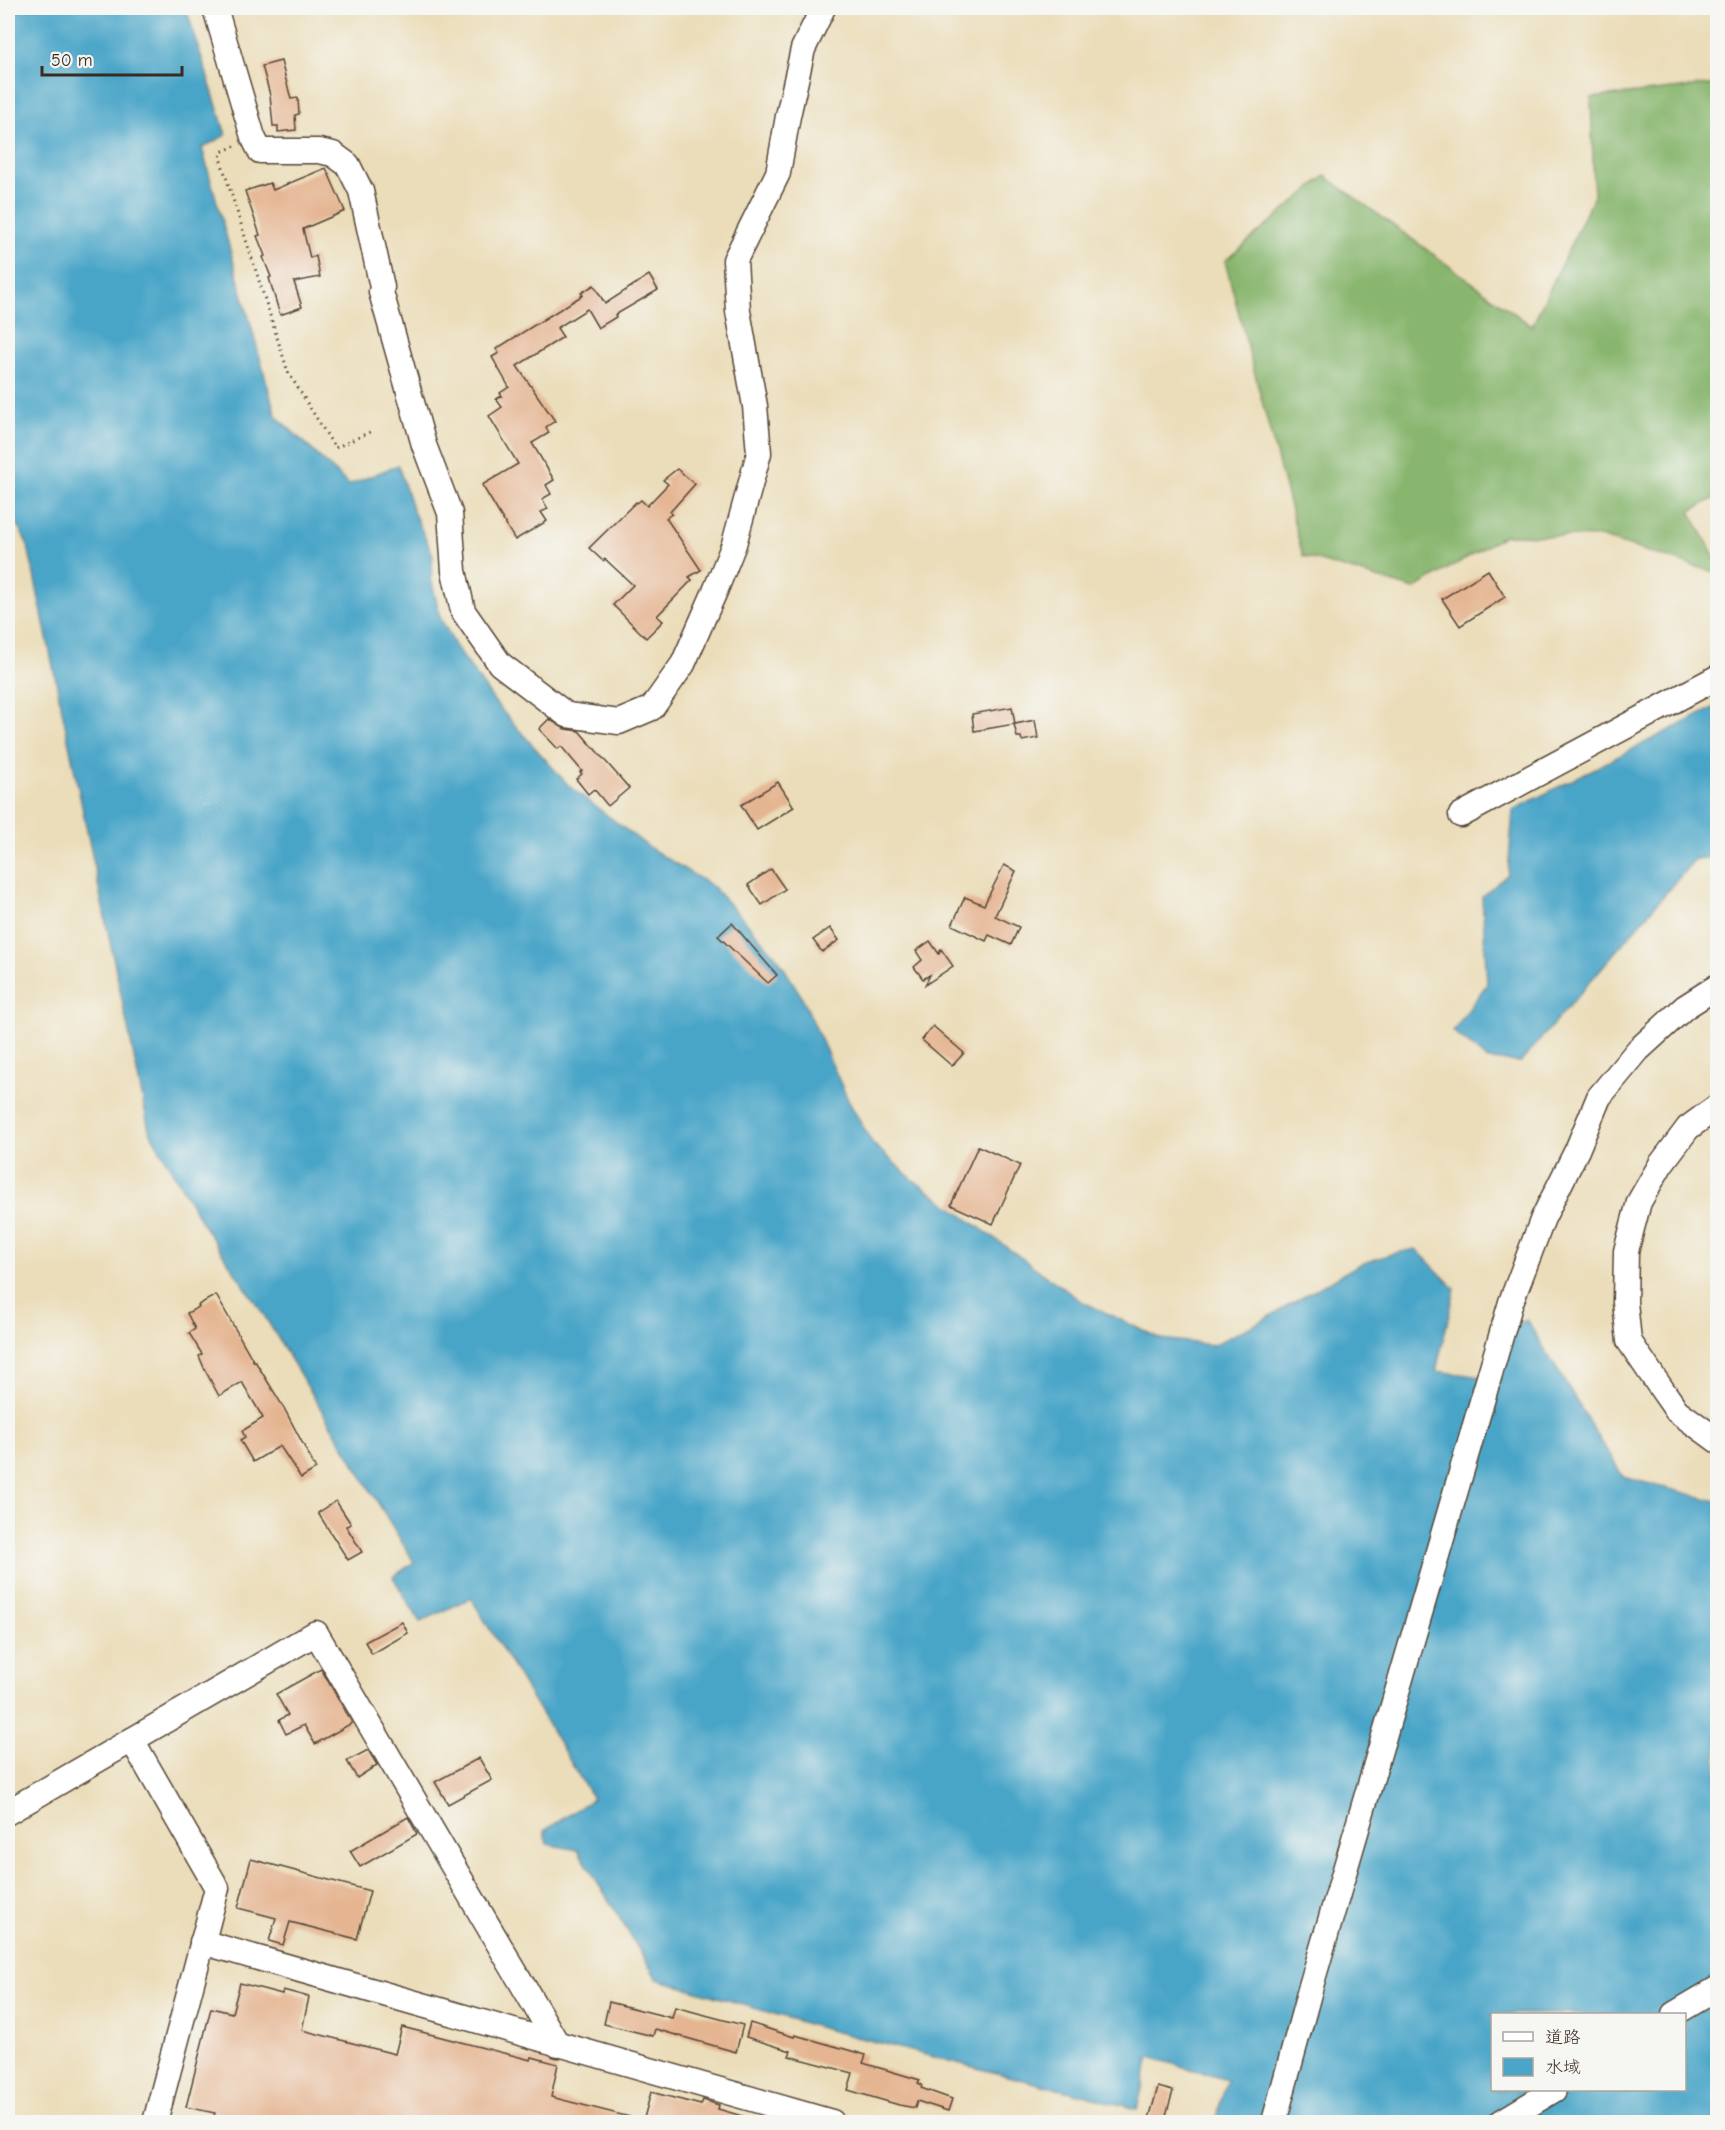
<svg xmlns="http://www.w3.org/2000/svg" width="1725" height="2130" viewBox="0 0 1725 2130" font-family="'Comic Neue','Klee One',sans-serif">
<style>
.forest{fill:#88b66e;stroke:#627046;stroke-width:1.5}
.water{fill:#4aa5c8;stroke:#426873;stroke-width:1.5;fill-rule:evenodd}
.building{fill:#e5b592}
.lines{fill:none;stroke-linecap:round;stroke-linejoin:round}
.minor-casing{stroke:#554535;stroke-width:27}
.path{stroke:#554535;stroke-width:3;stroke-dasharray:1.5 4.5;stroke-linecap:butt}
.minor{stroke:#fff;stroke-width:24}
</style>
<rect width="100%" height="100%" fill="#f6f6f2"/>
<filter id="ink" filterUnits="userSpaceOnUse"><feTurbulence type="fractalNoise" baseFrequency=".0167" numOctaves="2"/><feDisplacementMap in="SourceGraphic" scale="12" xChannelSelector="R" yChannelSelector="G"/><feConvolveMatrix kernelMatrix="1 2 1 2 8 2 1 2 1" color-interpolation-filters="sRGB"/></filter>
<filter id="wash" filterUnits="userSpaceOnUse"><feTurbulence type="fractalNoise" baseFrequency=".008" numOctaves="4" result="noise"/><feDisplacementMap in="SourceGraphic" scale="24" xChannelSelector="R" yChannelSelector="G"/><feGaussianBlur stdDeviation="1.35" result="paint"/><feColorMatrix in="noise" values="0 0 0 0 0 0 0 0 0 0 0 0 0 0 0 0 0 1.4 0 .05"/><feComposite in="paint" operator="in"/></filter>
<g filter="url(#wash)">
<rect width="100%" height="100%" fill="#ebddb9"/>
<!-- forest -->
<path class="forest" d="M1717,84V497L1690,511L1717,561V573L1600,537L1505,535L1414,589L1303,556L1225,261L1325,176L1532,326L1594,196L1591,98Z"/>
<!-- water -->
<g class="water">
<path d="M8,8H186L226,135L202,148L276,416L349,485L398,465L413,511L433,555L431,578L440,617L456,647L497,705L569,786L650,848L712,886L746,922L779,960L802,997L848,1100L873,1144L911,1178L1081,1301L1161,1339L1213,1345L1260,1322L1358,1265L1391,1254L1416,1249L1455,1289L1436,1371L1499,1379L1508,1336L1526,1319L1623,1477L1717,1501V2122H1215L1227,2080L1150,2057L1137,2109L821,2028L657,1979L578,1850L547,1844L544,1831L593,1799L471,1598L420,1622L393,1577L414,1562L264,1315L202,1223L149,1130L28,546L8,504ZM1492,2014H1684V2090H1492Z"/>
<path d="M1717,706V857L1695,859L1521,1062L1488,1060L1453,1031L1487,984L1482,897L1508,874L1513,810Z"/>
</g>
<g id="blocks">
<!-- building -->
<g class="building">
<path d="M281,61L291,99L298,98L299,114L295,115L296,130L278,132V126H273L270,95L262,66Z"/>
<path d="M326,168L345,211L303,229L310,258L316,256L320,277L294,282L302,307L280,315L269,278L271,277L263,257L265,256L257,236L260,235L245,191L270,183L273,190Z"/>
<path d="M649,275L658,290L615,315L616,317L598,328L587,309L557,328L563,337L517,366L555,421L546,427L549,433L532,443L554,480L546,485L551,494L542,499L548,509L541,512L547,521L515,540L482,485L518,464L489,416L502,407L496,399L502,396L500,393L509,387L492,357L499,353L496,349L583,295L581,293L594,285L605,304Z"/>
<path d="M677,469L695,484L670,512L672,514L666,518L701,570L689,577L692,580L657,616L663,621L646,638L613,605L633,585L605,559L603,561L589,548L636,502L637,503L641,500L647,506L668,484L663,480Z"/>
<path d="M1488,570L1505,597L1460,626L1442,599Z"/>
<path d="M1012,707L1015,724L1035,720L1038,738L1022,741L1021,737H1017L1014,724L974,731L972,714Z"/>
<path d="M549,719L565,729L579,731L629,788L608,806L594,789L588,794L576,779L582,774L580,772L582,771L561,746L558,749L539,729Z"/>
<path d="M778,782L794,807L757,830L741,805Z"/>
<path d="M1004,865L1016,871L995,916L1019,927L1011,945L989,935L986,941L952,925L965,897L984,905Z"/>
<path d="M771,869L785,889L762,905L748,885Z"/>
<path d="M732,923L777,975L768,983L718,936Z"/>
<path d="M830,928L839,940L822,952L813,940Z"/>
<path d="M930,941L939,954L941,949L953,966L925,985L930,975L923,979L914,967L922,960L916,951Z"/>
<path d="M933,1026L964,1053L952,1066L922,1040Z"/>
<path d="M978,1146L1020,1165L993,1224L951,1205Z"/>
<path d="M216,1295L254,1362L255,1361L284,1408L316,1469L301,1478L280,1446L253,1462L240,1440L245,1437L242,1431L263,1418L242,1382L219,1396L205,1370L199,1356L202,1354L189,1333L195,1329L187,1313L199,1307L198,1305Z"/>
<path d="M336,1501L351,1524L346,1526L362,1552L348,1560L318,1513Z"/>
<path d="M402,1622L408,1633L372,1654L365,1642Z"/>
<path d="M321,1669L352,1723L315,1744L304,1725L286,1734L279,1720L288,1715L276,1694Z"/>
<path d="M368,1750L377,1765L357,1778L347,1761Z"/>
<path d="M479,1758L492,1780L448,1804L435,1782Z"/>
<path d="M408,1817L417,1834L360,1867L350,1851Z"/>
<path d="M251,1859L370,1891L357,1939L290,1922L283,1945L269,1941L276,1918L238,1908Z"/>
<path d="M240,1983L282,1994L283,1990L309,1997L302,2030L395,2054L402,2027L531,2060L532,2057L558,2064L551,2097L630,2117L629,2122H212L215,2113L186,2107L211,2008L232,2013Z"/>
<path d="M609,2002L672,2018L675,2007L743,2025L736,2052L655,2029L653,2036L604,2024Z"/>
<path d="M750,2023L794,2037L795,2035L866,2055L863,2063L920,2080L918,2083L922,2085L921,2088L952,2099L948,2111L917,2101L915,2108L899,2105L848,2090L853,2073L789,2056L791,2051L746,2037Z"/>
<path d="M1158,2087L1173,2091L1171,2098L1164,2122H1148Z"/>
<path d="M651,2092L701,2105L703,2100L719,2105L718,2109L749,2118L748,2122H643Z"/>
</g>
</g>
</g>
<g filter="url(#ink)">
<use href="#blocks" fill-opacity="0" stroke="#554535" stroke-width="1.5"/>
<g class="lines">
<!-- minor casing -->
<g class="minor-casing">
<g id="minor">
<path d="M215,8L253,137L260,151H319L333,154L348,165L361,191L382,287L381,292L424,445L450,513L454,571L463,611L500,664L567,715L619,722L652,708L683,664L716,589L734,544L759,453L755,406L738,311L735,260L778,173L788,116L803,49L823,8"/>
<path d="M1461,815L1718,677"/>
<path d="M1718,1106L1688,1128L1661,1164L1639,1202L1626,1251L1625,1302L1629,1341L1654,1378L1677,1411L1718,1441"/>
<path d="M132,1740L217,1888L155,2122"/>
<path d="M8,1812L316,1633L558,2045"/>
<path d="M202,1942L832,2122"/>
<path d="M1674,2014L1718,1988"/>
<path d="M1274,2122L1311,1986L1511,1302L1543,1218L1577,1150L1599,1097L1638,1050L1685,1007L1718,986"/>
<path d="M1501,2122L1554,2090"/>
</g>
</g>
<!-- path -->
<path class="path" d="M235,146L221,152L220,158L288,372L335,448L372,431"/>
<!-- minor -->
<use href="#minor" class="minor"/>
</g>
</g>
<!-- margin -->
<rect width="1725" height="2130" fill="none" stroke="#f6f6f2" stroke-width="30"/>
<!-- legend -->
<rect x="1491" y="2013" width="195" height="78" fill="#f6f6f2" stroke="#aba49d" stroke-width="1.5"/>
<rect x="1503" y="2032" width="30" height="9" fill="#ffffff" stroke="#aba49d" stroke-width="1.5"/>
<text x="1545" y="2043" font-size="18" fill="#3b2a1e">道路</text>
<rect x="1503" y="2058" width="30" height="18" fill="#4aa5c8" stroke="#aba49d" stroke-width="1.5"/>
<text x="1545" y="2073" font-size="18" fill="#3b2a1e">水域</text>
<!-- scale -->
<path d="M42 66v9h140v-9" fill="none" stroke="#3b2a1e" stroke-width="3"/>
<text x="51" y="66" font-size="18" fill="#3b2a1e" stroke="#f6f6f2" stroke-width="4.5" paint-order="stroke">50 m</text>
</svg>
